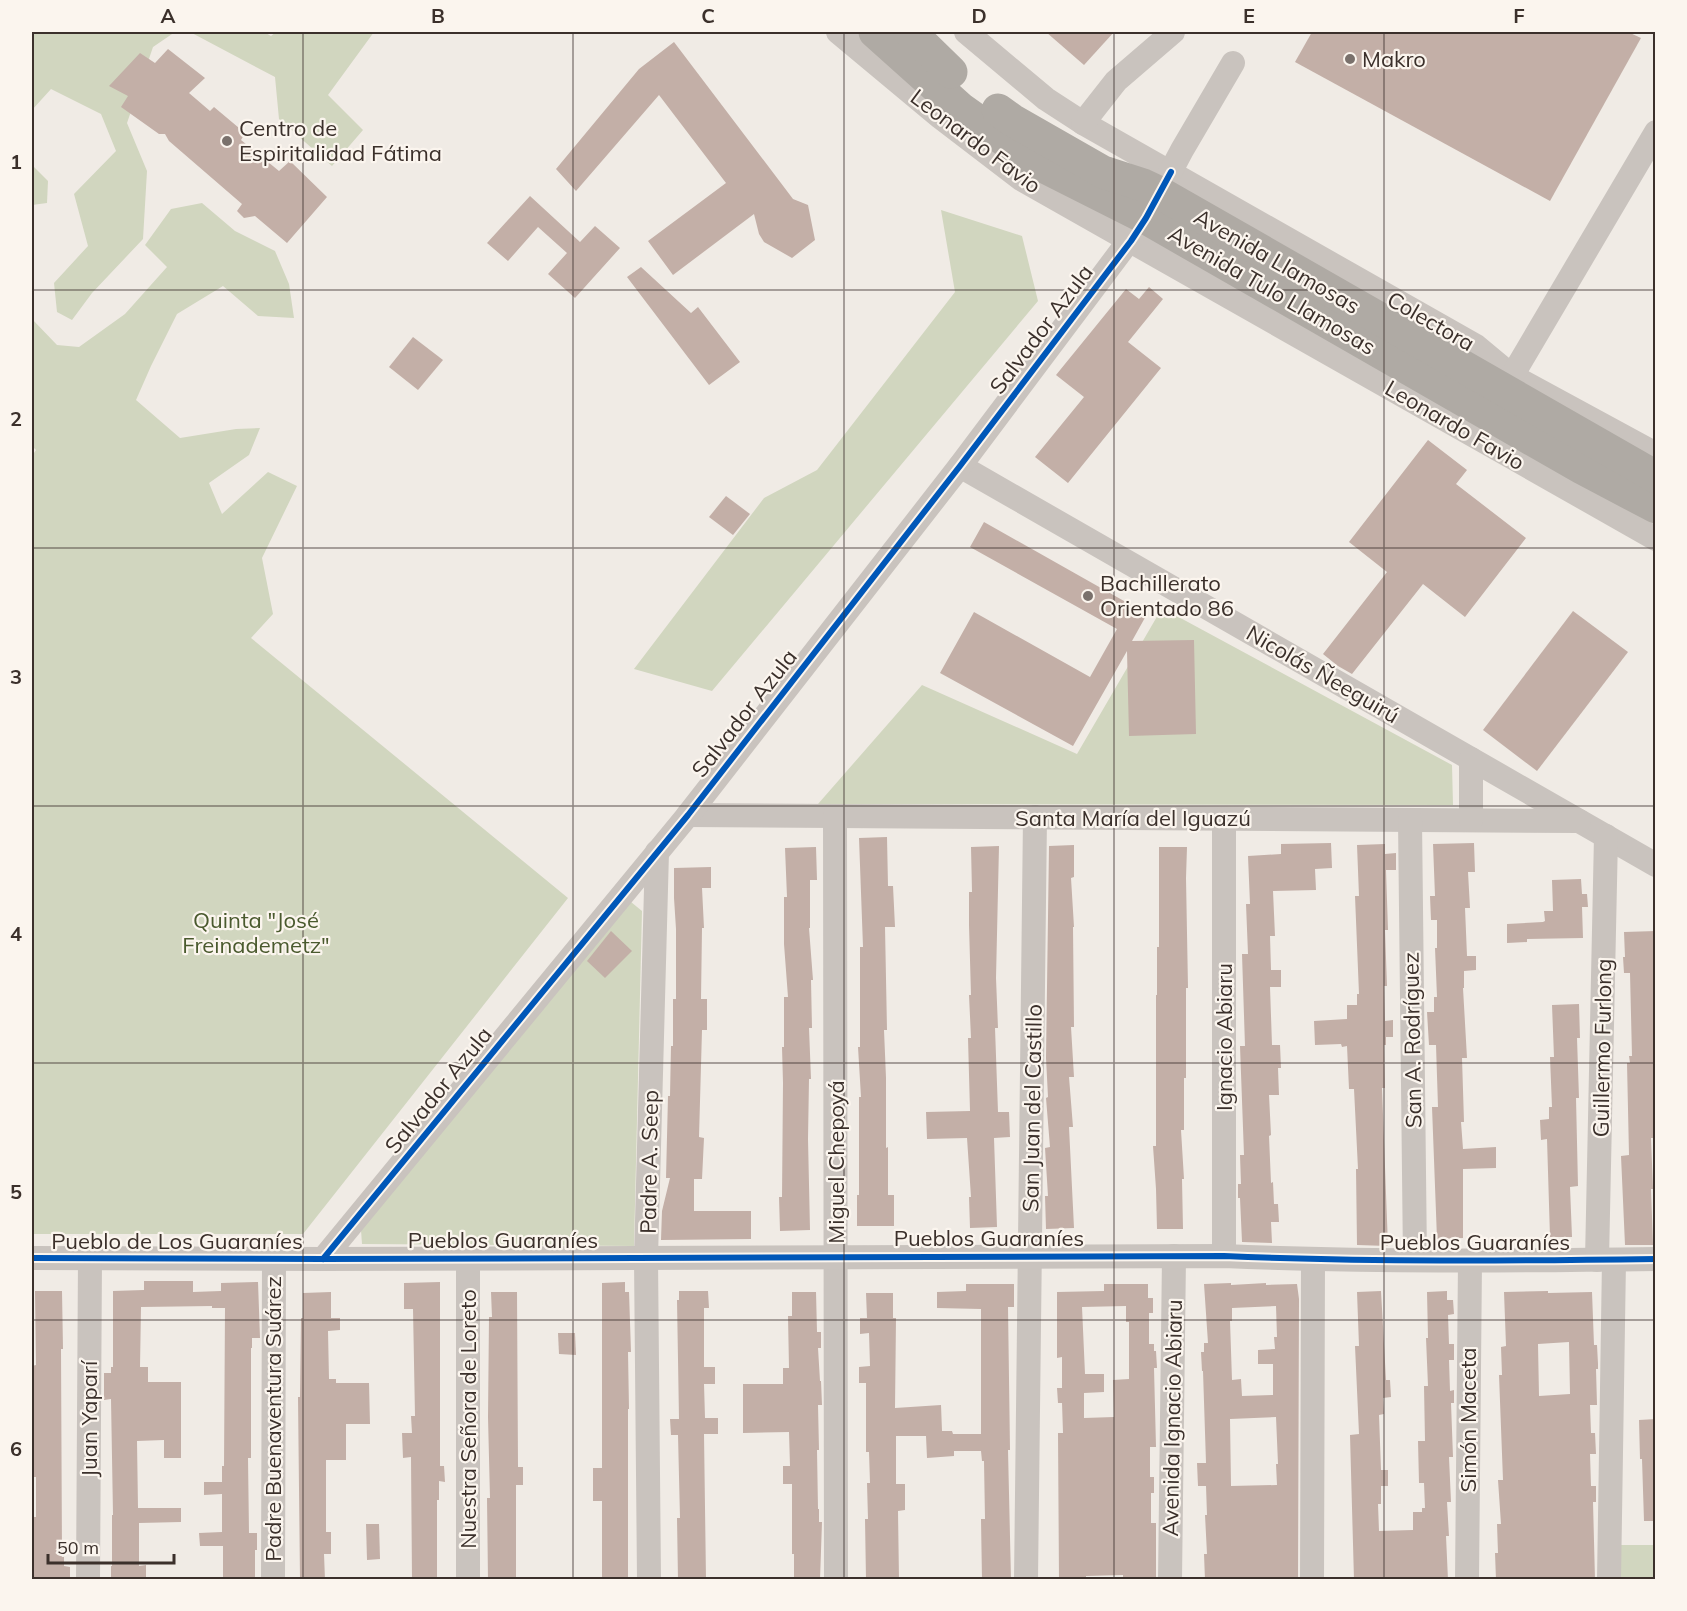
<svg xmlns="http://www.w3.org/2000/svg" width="1687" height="1611" viewBox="0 0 1687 1611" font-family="Mulish,sans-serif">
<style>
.green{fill:#d1d6bf}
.building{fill:#c3afa7;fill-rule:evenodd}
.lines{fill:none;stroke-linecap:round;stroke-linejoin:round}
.minor{stroke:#c9c3be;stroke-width:24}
.highway{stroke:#afaaa4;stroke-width:33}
.cycleway-casing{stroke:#fbf5ee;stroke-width:10}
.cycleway{stroke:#0057b8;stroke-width:6}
.grid{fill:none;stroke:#3b302b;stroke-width:1.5;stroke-opacity:0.55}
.poi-dot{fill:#7a716c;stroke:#fbf5ee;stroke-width:2}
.labels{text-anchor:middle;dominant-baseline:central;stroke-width:4.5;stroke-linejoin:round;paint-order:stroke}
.poi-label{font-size:22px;fill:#3b302b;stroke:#fbf5ee;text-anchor:start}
.street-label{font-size:22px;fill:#3b302b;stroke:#fbf5ee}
.park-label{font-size:22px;fill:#4a5a2e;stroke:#fbf5ee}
.neatline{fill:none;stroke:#3b302b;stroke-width:2}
.grid-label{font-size:20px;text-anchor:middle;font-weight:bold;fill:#3b302b}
</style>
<rect width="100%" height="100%" fill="#f0ebe5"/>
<!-- green -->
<g class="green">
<path d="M32,32H175L153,47L127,123L147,171L143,239L92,293L72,320L57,312L54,283L88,246L74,194L116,151L101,114L51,89L32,110Z"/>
<path d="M190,32H264L271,36L276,32H374L328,95L363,130L332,166L279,119L275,77Z"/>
<path d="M32,165L48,181L47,203L32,205Z"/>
<path d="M202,203L235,231L275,251L289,284L294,318L258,316L223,286L177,314L151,366L136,400L180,438L236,429L260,428L249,455L209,483L222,514L268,472L297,486L262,558L273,614L251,638L568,898L303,1234H32V456L36,450L32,446V319L57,345L79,347L125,314L167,267L145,245L171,209Z"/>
<path d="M941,210L1022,236L1038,301L712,691L634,669L764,498L817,470L955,292Z"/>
<path d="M1162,608L1452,765L1453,805L818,804L922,685L1077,754Z"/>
<path d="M631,902L642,911L634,1246L362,1244L361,1230Z"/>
<path d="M1620,1545H1655V1579L1619,1580Z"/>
</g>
<!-- building -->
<g class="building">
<path d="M1046,32H1114L1084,65Z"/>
<path d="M1312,32H1628L1641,38L1550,201L1295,62Z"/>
<path d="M674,42L793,199L808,205L815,240L792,258L764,242L759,234L754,214L673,275L648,241L726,183L659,95L576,191L556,169L639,69Z"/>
<path d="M168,49L205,78L189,93L210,111L214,107L245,133L241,140L279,171L290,161L327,197L287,243L255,216L244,218L237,211L242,204L169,141L165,134H159L121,107L128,96L109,86L140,53L155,63Z"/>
<path d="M530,196L580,242L595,226L620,248L575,298L548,274L567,253L538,227L508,261L487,243Z"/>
<path d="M641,267L691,313L698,307L740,362L709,385L627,277Z"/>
<path d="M1149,287L1163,299L1128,342L1161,368L1068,483L1035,457L1084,397L1056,375L1126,289L1139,299Z"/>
<path d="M413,337L443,360L418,390L389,367Z"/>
<path d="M1428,440L1467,470L1456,484L1526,538L1465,617L1423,584L1352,674L1338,666L1323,654L1387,572L1349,542Z"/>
<path d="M726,496L750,514L733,535L709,517Z"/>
<path d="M984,522L1147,614L1132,641L1194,640L1196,734L1129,736L1127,651L1073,746L940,673L974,612L1090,677L1117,629L970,547Z"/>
<path d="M1573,611L1628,652L1537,771L1483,730Z"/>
<path d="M887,837L888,886H893L895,927H885L887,1030H884L886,1078V1148L888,1147V1195H894V1226H857V1195H859V1097H861L858,1047H860V947H863L859,838Z"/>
<path d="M1331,843L1332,868L1315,869L1316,890L1273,891L1275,936H1270L1271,970H1281V987H1270L1272,1045H1280L1281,1068H1278L1279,1095H1269L1271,1135L1269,1136L1271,1183L1273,1182L1274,1204H1278L1279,1222H1271L1272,1243L1242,1242L1240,1198H1238V1184H1241L1240,1155H1244L1240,1046H1245L1242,954H1248L1246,904H1250L1248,856L1281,854V844Z"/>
<path d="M1474,843L1475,872H1468L1470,908H1465L1467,956H1476V970L1464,971V988H1463L1467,1058H1462L1464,1122H1461L1463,1149L1496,1147V1168L1463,1169V1238L1437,1239L1432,1107H1438L1436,1045H1429L1427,1012H1434V997H1437L1435,948H1437V920H1431L1430,896H1435L1433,844Z"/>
<path d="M1385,844V854L1396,853V870H1386L1388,930H1385L1387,986H1384L1385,1021L1393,1020V1037H1386V1045H1384L1385,1088H1382L1388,1246L1357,1245L1356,1169H1358L1354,1089H1349L1347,1046L1342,1047L1341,1044L1315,1045L1314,1021L1347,1019V1005H1357V994H1359L1355,896H1359L1357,845Z"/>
<path d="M1074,845V877L1071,878L1074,927H1073L1074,1027H1071L1074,1077H1069L1073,1127H1069L1074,1228L1046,1229L1045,1196H1048L1045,1148L1050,1147L1046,1098L1048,1097L1046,1058L1049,846Z"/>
<path d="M999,846L996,978L998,1028H995L998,1112H1009L1010,1137L994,1138L997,1227L970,1228L969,1197H971L967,1138L927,1139L926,1112L970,1111L968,1038H971L969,995H971L969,925V892H972L971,847Z"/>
<path d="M816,847L817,880H810V928H809L813,980H811L812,1028H809L811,1079H809L808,1139L810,1230L780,1231L779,1197H782L783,1083L782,1047H784V997H788L784,944V897H787L785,848Z"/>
<path d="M1159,847H1187L1186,878L1188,988H1186V1078H1184V1130H1181L1184,1179H1182L1183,1229H1157L1156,1189L1153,1146H1156V995H1157V947H1159Z"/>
<path d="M711,867V888H702L704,928H702L701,999H707V1030H702L699,1137L704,1138L702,1179H694V1211H751V1239L661,1240L662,1211L670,1178H666L668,1096H670L671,1046H673V999H676V929L674,898V868Z"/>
<path d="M1581,879L1582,894H1587L1588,907H1582L1583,938L1527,939V942L1507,943V924L1543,922L1545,921L1544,911H1553L1552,880Z"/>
<path d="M611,931L632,951L605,978L587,961Z"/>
<path d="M1656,931V988H1654L1656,1039H1653L1655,1097V1138H1651L1653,1189H1651L1653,1245H1625L1621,1156L1629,1155L1627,1063H1630L1629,1056H1632L1630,973H1624L1623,957H1625L1624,932Z"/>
<path d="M1579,1004L1580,1038H1577L1579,1098H1576L1578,1186L1570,1187L1572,1237H1550L1547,1139L1541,1140L1540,1120L1549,1119V1107H1552L1550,1057H1554L1552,1005Z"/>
<path d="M144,1281H193V1292L221,1291V1283L258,1282L260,1338H252V1348H251V1458H248L249,1533H257V1550H255V1580H223V1546H200L199,1533L222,1532V1494L204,1495V1482H222V1466H224L225,1308H212V1306L141,1307L140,1367H148V1382H181V1458H164V1440L137,1441L138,1508H181V1522L139,1523V1566L146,1565V1580H111V1566H112V1515H113L111,1399L104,1400V1373H111V1367H113V1291L144,1290Z"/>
<path d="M440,1282V1466H444L445,1482L439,1481V1500H437V1580H412L411,1457L403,1458L402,1433H412L411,1416H415L413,1309H404V1283Z"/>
<path d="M625,1282V1292H629L631,1352H628L629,1409H628V1580H602V1501H593V1468H602V1283Z"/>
<path d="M1231,1283V1285L1266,1283V1285L1297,1284L1299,1299L1298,1580H1205L1204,1554H1207L1205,1515H1207L1206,1486H1198L1197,1463H1206L1203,1371H1202L1201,1352H1204V1343H1208L1204,1284ZM1276,1306L1277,1337H1274L1275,1349L1258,1350V1364H1273V1395L1242,1396L1241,1379L1232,1380L1230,1321H1232V1308ZM1276,1417L1278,1464H1276L1277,1485L1231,1486L1230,1419Z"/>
<path d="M966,1284H1014V1307H1008L1010,1450H1008L1011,1580H982L981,1519H985L984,1461H982L981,1451H954V1456L927,1458L926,1436H896V1484H905V1510L898,1511L899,1580H866L865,1519H868L867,1483H870L869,1452H866V1383H859V1367L870,1366L869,1333L860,1334V1318H867L866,1293H893V1318H896L895,1408L941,1405L942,1431H952L953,1434H981V1309L937,1308V1292L966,1291Z"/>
<path d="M1104,1284H1148V1298H1153V1313H1149V1344H1154V1351H1156L1157,1368H1154L1156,1447H1150V1477H1154V1493H1151V1523H1156V1580H1123V1575L1086,1576V1580H1059L1058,1433H1063L1062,1403H1058L1057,1388H1062V1357L1057,1358V1292L1104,1291ZM1126,1306V1322H1129V1379L1113,1380L1114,1417L1084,1418V1393L1104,1392V1374H1085L1082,1307Z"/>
<path d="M35,1291H62L63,1349H61L62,1557H64V1566L70,1567V1580H34V1517H36V1477H32V1366L36,1365Z"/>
<path d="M679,1291H708L709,1308H704V1367H715V1384H704L705,1418H718V1434H704L706,1580H678L677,1518H680L678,1435H671L670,1419H679L677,1300H679Z"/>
<path d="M1381,1291L1386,1380H1390L1391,1397L1383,1398L1384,1414L1379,1415L1381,1470H1388V1486H1381V1504H1378L1379,1531L1413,1530V1512H1422V1508H1425L1424,1483H1419L1418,1441H1425L1424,1386H1428L1426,1338H1428L1427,1292L1447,1291V1300H1453L1454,1314L1448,1315L1449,1344H1454V1360H1449L1450,1391L1454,1390V1403H1451L1453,1457H1449L1451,1502H1447L1449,1536H1446L1448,1580H1354L1350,1435L1359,1434L1355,1346H1359L1357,1292Z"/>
<path d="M1548,1291V1293L1592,1292L1594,1345H1597L1598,1364V1369H1596L1597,1405H1590L1591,1433H1595L1596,1454H1590L1591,1486H1596V1502H1593L1595,1580H1496L1495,1553H1498L1497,1524H1501L1498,1480H1503L1499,1375H1502L1501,1347L1506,1346L1504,1292ZM1569,1342L1570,1394L1539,1396L1538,1344Z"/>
<path d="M331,1292V1318H340V1330L328,1331L329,1379H336V1383H369L370,1424H346V1460H326V1532H331V1554H324L325,1580H300L298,1397H300L301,1318H303V1293Z"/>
<path d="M491,1292H517L518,1467H523V1485H516V1580H488L487,1498H490L488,1417L489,1317H492Z"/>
<path d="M792,1292H816L817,1332H821V1348H818L820,1381H821L822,1405H818L819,1450H817L818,1509H819V1522H822L820,1580H794V1554H792V1484H783V1466H790L789,1432L743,1433V1384H783V1368H789L788,1316H792Z"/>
<path d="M558,1333H575L576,1355L559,1354Z"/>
<path d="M1656,1419V1521H1644L1642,1459H1640L1639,1420Z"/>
<path d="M366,1524H379L380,1559L367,1560Z"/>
</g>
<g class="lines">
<!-- minor -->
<g class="minor">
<path d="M838,32L940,117L1021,179L1656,539"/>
<path d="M966,32L1046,99L1083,123L1476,346L1512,376L1656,454"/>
<path d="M1083,123L1116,81L1173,32"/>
<path d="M1512,376L1656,132"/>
<path d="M960,466L1656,865"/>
<path d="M688,815L1579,821"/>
<path d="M835,816L836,1580"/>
<path d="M1224,819V1256"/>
<path d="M1410,820L1415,1260"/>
<path d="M1471,820V759"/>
<path d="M32,1258L323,1259L1224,1256C1368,1262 1512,1261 1656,1259"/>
<path d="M323,1259L688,815L960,466L1146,218L1182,150L1233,63"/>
<path d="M1597,1260L1606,836"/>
<path d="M88,1580L90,1258"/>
<path d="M273,1580L274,1259"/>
<path d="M468,1580V1258"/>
<path d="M649,1580L646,1258L657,852"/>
<path d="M1026,1580L1035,817"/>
<path d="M1170,1580L1174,1256"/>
<path d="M1312,1580L1313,1259"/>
<path d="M1467,1580L1470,1261"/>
<path d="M1609,1580L1614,1260"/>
</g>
<!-- highway -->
<g class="highway">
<path d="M875,32L961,109L1037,163L1146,218L1582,468L1656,507"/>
<path d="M910,32L951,72"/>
<path d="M998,110L1012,120L1103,172L1143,185L1160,193L1656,477"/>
</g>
<!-- cycleway casing -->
<g class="cycleway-casing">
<g id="cycleway">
<path d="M32,1258L323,1259L1224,1256C1368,1262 1512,1261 1656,1259"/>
<path d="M323,1259L688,815L960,466L1131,241L1146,218L1171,172"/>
</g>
</g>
<!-- cycleway -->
<use href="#cycleway" class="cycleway"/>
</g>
<!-- grid -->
<path class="grid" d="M303,32V1580M573,32V1580M844,32V1580M1114,32V1580M1384,32V1580M32,290H1656M32,548H1656M32,806H1656M32,1063H1656M32,1320H1656"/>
<!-- markers -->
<g class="poi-dot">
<circle cx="1350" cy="59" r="6"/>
<circle cx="227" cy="141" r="6"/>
<circle cx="1088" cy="596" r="6"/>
</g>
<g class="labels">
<!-- poi labels -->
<g class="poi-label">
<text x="1362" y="59">Makro</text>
<text x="239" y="128">Centro de<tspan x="239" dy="25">Espiritalidad Fátima</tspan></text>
<text x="1100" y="583">Bachillerato<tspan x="1100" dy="25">Orientado 86</tspan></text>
</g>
<!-- street labels -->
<g class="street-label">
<text transform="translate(976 141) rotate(37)">Leonardo Favio</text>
<text transform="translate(1277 261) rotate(30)">Avenida Llamosas</text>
<text transform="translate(1272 290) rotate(30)">Avenida Tulo Llamosas</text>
<text transform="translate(1431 321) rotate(30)">Colectora</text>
<text transform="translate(1041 329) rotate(-53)">Salvador Azula</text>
<text transform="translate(1455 425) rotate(30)">Leonardo Favio</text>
<text transform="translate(1323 674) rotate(30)">Nicolás Ñeeguirú</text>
<text transform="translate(744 713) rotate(-52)">Salvador Azula</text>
<text x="1133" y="818">Santa María del Iguazú</text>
<text transform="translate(1224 1037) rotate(-90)">Ignacio Abiaru</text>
<text transform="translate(1412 1040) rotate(-91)">San A. Rodríguez</text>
<text transform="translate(1602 1048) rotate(-89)">Guillermo Furlong</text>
<text transform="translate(438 1090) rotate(-51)">Salvador Azula</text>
<text transform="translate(1032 1108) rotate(-89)">San Juan del Castillo</text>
<text transform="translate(649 1162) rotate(-89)">Padre A. Seep</text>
<text transform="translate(836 1162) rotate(-90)">Miguel Chepoyá</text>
<text x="989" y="1238">Pueblos Guaraníes</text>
<text x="503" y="1240">Pueblos Guaraníes</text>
<text x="177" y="1241">Pueblo de Los Guaraníes</text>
<text x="1475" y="1242">Pueblos Guaraníes</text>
<text transform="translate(1172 1418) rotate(-89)">Avenida Ignacio Abiaru</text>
<text transform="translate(89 1419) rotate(-90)">Juan Yaparí</text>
<text transform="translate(273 1419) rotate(-90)">Padre Buenaventura Suárez</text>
<text transform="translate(468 1419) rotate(-90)">Nuestra Señora de Loreto</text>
<text transform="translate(1468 1420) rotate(-90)">Simón Maceta</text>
</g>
<!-- park labels -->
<g class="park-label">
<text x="256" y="920">Quinta "José<tspan x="256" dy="25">Freinademetz"</tspan></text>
</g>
</g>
<!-- border -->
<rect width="1687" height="1611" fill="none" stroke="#fbf5ee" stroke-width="66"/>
<!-- scale -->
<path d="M48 1554v9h126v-9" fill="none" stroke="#3b302b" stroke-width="3"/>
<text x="57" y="1554" font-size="18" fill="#3b302b" stroke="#fbf5ee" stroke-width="4.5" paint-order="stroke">50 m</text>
<rect x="33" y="33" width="1621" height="1545" class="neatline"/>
<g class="grid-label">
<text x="168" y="23">A</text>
<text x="438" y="23">B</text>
<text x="708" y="23">C</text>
<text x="979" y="23">D</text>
<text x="1249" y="23">E</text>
<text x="1519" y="23">F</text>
<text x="16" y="169">1</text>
<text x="16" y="426">2</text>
<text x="16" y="684">3</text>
<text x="16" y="941">4</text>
<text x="16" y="1199">5</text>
<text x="16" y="1456">6</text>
</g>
</svg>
